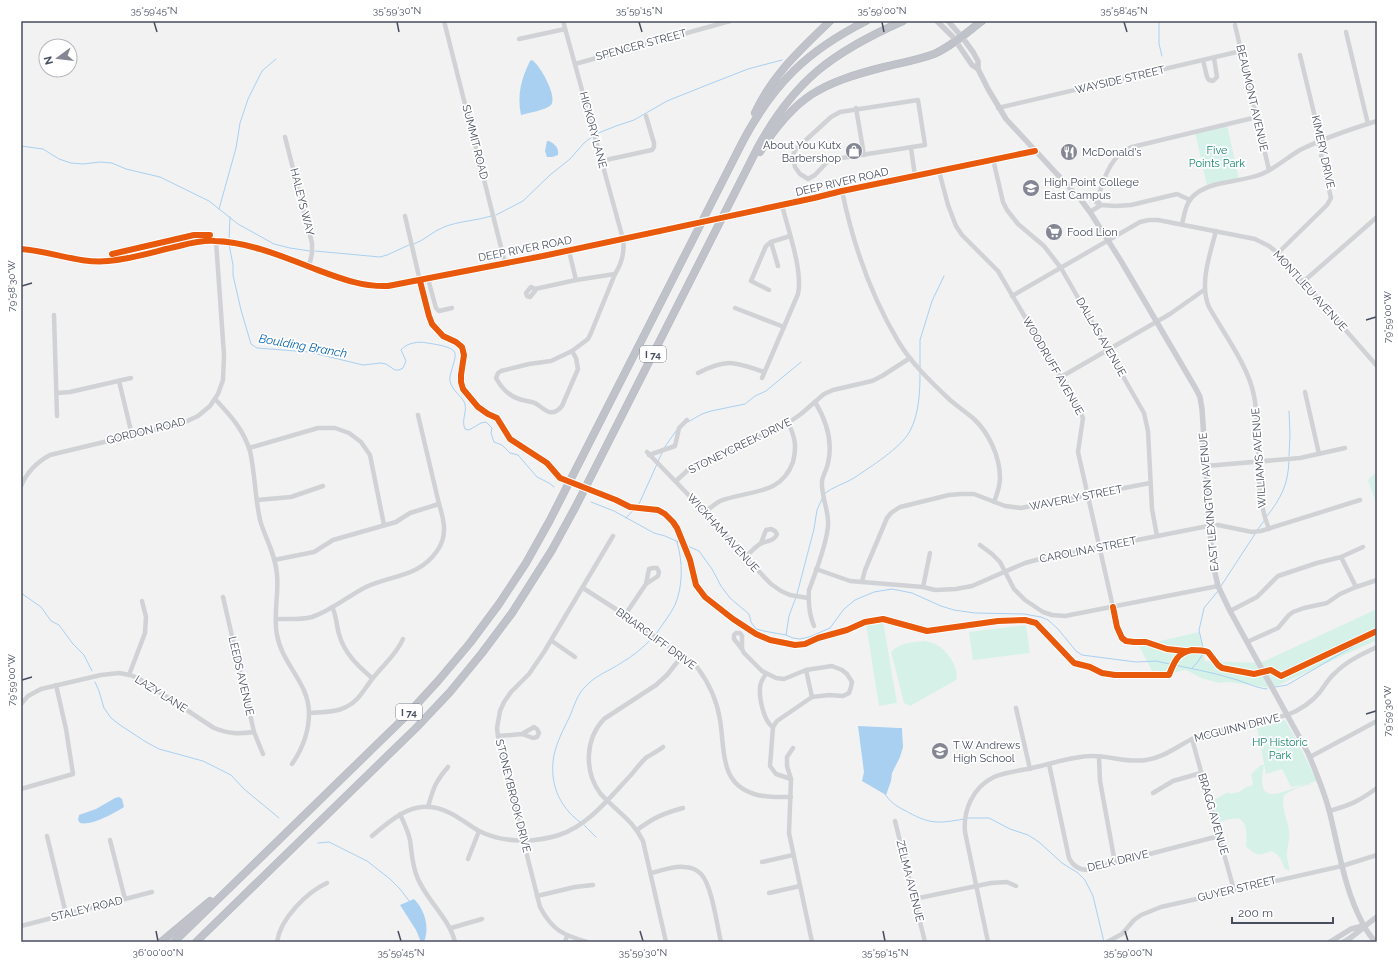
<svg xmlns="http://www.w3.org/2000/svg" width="1398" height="963" viewBox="0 0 1398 963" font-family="Raleway,sans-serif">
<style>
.green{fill:#d6f2e8}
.water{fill:#a9d0f1}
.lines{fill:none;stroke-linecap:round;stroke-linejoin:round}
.stream{stroke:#a9d0f1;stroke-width:1}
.highway-casing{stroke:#b6b9c2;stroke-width:8}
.minor{stroke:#d0d2d5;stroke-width:4.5}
.major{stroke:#cbcdd2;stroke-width:5.5}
.highway{stroke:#c0c2ca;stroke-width:7}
.minor-bridge{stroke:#d0d2d5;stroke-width:4.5}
.cycleway-casing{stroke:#fff;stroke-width:8}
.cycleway{stroke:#e8590c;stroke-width:6}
.ticks{fill:none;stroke:#484e60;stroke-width:1.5}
.labels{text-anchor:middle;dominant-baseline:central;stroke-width:3.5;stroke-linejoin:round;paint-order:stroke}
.shield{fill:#fff;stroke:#7f8390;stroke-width:1}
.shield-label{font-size:10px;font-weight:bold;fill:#484e60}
.street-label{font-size:11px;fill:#484e60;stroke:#fff}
.poi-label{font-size:11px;fill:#484e60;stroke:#fff;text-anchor:start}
.park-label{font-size:11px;fill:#138669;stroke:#fff}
.water-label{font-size:12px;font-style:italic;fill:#0665b5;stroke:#fff}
.neatline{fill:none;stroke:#484e60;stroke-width:1.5}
.ticks-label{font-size:10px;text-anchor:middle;fill:#484e60}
</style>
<rect width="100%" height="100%" fill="#f2f2f2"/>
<!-- green -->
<g class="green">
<path d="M1227,125L1239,179L1207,186L1195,132Z"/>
<path d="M1377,471V506L1368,480Z"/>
<path d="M1377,609V640L1272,688L1229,682L1219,683L1201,678L1186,670L1155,677L1139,646L1199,632L1205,661L1260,663Z"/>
<path d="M883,621L897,703L879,706L866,624Z"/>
<path d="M1026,625L1030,653L973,660L969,632Z"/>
<path d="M925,641C929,642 934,643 937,645C948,651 960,669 956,680L910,706L904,703L891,652C899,643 913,642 925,641Z"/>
<path d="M1285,720L1297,741L1317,781L1309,783L1311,784L1297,788L1284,795C1281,807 1287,818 1289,830C1290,837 1288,845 1287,852C1286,857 1289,865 1290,871L1284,868C1282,860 1280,856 1272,851C1258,855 1258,858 1246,846C1247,839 1248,822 1239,819C1234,818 1225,820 1220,822C1215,817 1211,806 1214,800L1228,792L1230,794L1239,792L1246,787L1251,786L1253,784L1251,774L1261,765H1264C1255,810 1281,791 1307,784L1291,787L1282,769L1266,774L1257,728Z"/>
</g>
<!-- water -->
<g class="water">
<path d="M532,60C540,65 558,97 551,105C546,110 528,113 521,115C517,95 521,79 530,61Z"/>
<path d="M547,141H549C555,144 559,148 558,155L552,157H547L545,151Z"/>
<path d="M858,726L899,728H902V730L903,747L900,757L892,773L891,781L886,795L862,781L864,772Z"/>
<path d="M119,797L122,799L124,807C115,813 91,826 80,823L78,820L79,815L96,809L115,798Z"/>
<path d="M414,899C425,910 430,928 424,942H421L416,930L400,905Z"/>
</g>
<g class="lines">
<!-- stream -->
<g class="stream">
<path d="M1159,21V44L1162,56"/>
<path d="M596,134L616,126L634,120L667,101L707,85L748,69L782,60"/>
<path d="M21,146L43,149L59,159L71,163L83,164L100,162L112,163L126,169L160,177L209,201L238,224L274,244L290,248L310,251"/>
<path d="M219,209L236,148L240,123L248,99L262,71L276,59"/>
<path d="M496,215L523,201L550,175L570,159L584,143L593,136"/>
<path d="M229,241L230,217"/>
<path d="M229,244L233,265V275L241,310L251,344L257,348L309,352L363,365L381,363L386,364L395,370H399L403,368L406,361L401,350C406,343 419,341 427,343C433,344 453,346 455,353C456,358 453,364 452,369C451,373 449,377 450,381C452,391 463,397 465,404C467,413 461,420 465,429L469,430L481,423L486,422L492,428L491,433L494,442L502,445L510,453L518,455L537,477L549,483L554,487"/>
<path d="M414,244C425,240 433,231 444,227C459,221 475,221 491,216"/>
<path d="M315,251L380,257L387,255L409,245"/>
<path d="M920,368V340L932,301L944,276"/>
<path d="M688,422L702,414L711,411L745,404L755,396L766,391L801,362"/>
<path d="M664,448L676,431"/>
<path d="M1289,456L1290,435L1289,411"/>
<path d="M658,461L662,453"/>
<path d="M824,494C832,487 844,484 854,478C870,467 901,448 910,431C919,414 920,392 920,373"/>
<path d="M591,502L614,511L654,533L665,536L699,551L712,569L721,586L730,598L749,614L751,622L756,629L764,631L786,635L793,638L800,639L809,637L830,628L844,609L855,600L874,592L892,589L912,593L941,606L954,610L975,613L1024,614L1041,617L1048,620L1058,629L1076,651L1082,655L1136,662L1156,661L1165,663C1188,668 1212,672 1234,679C1245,682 1256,688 1267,689"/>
<path d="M1267,516C1281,498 1288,485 1289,461"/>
<path d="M626,518L639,504L657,464"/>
<path d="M1258,529L1264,521"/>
<path d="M1221,586L1255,534"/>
<path d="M21,593L41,607L51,621L59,625L73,644L84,655L92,671"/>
<path d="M797,594L814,529L817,510L822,499"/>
<path d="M656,634C662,625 670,615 675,605C683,586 683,562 677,542"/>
<path d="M786,635L789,616L796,597"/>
<path d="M1191,669L1197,663L1204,652L1199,630L1203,613L1204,608L1218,591"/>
<path d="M95,682L99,691L104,708L111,718L120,725L146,742L159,749L203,761L231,775L244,789L279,818"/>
<path d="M1275,687L1287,685L1364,640L1377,634"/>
<path d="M885,794C890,802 896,806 904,810C929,824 936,824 964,819"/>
<path d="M967,818H989L1010,829L1028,835L1039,842L1062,863L1078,873L1085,880L1093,896L1104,942"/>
<path d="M580,822C558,806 549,781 554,755C557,742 563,730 569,718C574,707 577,694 586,686C596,675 609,671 621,663C633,656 643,648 652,638"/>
<path d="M584,825L596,837"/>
<path d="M318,843L329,842L367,861L390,879L400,889L410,902"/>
</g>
<!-- highway casing -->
<g class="highway-casing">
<g id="highway">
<path d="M755,113C772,75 801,49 830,21"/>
<path d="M760,152C795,96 821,83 884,67C900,63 918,60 934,54C952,46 966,33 982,21"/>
<path d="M161,942L210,901"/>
<path d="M174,942L405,717L438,681L470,643L499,604L526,563L550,520L743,141C774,83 807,51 866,21"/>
<path d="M196,942L416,728L450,692L482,653L512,613L552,550L576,506L757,149C794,80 833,52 903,21"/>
</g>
</g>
<!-- minor -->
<g class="minor">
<path d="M444,21L505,263"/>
<path d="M563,21L623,239C625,253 622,263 615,274L591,333L588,339L572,351"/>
<path d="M1235,25L1269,170"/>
<path d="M1346,32L1368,124"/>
<path d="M519,39L565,29"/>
<path d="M1203,60L1207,77L1209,80L1213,81L1217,77L1214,58"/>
<path d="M575,64L730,21"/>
<path d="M918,100L925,145L829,160L815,175L808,179L800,174L795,167L793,156L795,150L831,117L840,112Z"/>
<path d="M856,108L864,155"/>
<path d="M998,108L1241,51"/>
<path d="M285,137L312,243V253L309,267"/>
<path d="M911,148L915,176"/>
<path d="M993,159L1003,202L1007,210L1018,224L1044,246L1061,268L1144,413L1148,431L1152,509L1157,536"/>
<path d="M601,161L652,150L654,147V143L646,116"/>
<path d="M939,171L948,205L956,226L962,235L998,271L1080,411L1083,418L1078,452L1113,607"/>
<path d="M842,191C853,244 870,294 898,341C911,363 931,382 950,400C957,406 966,412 974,419C989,433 1000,457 1000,478C1000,487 997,494 994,502"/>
<path d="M1076,194L1087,196L1101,205L1115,206L1131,205L1177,194L1190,200"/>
<path d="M1099,203C1097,192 1109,165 1117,157C1121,152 1126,149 1132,147L1257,117"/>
<path d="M1090,212L1101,205"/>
<path d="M738,214L842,191L1035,151"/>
<path d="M405,216L420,281"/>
<path d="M1182,224C1185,212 1186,200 1197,193C1213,181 1240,182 1259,175C1274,170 1286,158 1300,150C1324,138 1351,129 1377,121"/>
<path d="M1216,231C1210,254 1199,284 1209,307C1224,334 1249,367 1254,396C1263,440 1252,488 1269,529"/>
<path d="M771,242L778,266"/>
<path d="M21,249C50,251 80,264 108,261C132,259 156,251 180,246C192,243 203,240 216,241C263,244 310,271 355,283C371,287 385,287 401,284L543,256L687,225"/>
<path d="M569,251L576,280"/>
<path d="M1278,253L1327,205L1331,198L1319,146L1320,138L1300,55"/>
<path d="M428,279L436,308L439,311L452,308"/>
<path d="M1303,282L1377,217"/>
<path d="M535,289V291L530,297L527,296L526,293L531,287L535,289L576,280L615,274"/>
<path d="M769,290L751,281L766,246L771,242L790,236"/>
<path d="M1012,296L1140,222L1149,220H1158L1255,239L1269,246L1278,253L1377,366"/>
<path d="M735,308L784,327"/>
<path d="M54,315L57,416"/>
<path d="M572,351L576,358L578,369L562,406C551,419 545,409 535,403C530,401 525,401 519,399C509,396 501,387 496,378L498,373L501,371L529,364L551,361Z"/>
<path d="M698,373C728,358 734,362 764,372"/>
<path d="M1061,377L1170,314L1204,290"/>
<path d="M762,378L798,294C803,270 788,230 782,205"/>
<path d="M119,381L132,435"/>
<path d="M1305,392L1319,454"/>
<path d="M57,393L70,392L131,378"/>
<path d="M215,399C231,416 243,429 250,451C255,474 255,497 260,520C265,538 276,555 277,575C279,595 273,615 277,635C282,664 309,683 309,713C309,732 303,748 292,764"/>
<path d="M249,448L318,428H335L349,433L361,442L370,455L384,525"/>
<path d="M647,452L705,512L745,557L771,584L781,591L790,595L808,598"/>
<path d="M649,455L675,446L679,428L687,420"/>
<path d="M1206,466L1300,458L1345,448"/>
<path d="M676,481L688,470L696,466L788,423L801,414L824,394L833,390L872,381L882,376L910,358"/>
<path d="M21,486C27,472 37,462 50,455L183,423L198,416L210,406L218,394L223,380L224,355L216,241"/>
<path d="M257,500L291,497L323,486"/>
<path d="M705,512C710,508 715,504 720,501C748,490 781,496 793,462C797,447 795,436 788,423"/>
<path d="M980,545L992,554L1000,562L1014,589L1025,600L1043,612L1052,615L1065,616L1218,586"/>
<path d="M745,557C750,553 755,547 760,544C767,540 774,542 777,534L775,531L771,529L766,530L761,543"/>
<path d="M1341,557L1363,547"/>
<path d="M274,560L314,552L333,540L396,522L410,513L439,504L418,415"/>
<path d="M816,569L850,581L923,587L935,590L956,589L972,586L1025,563L1036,560L1203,527L1218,525L1252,532L1261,531L1360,500"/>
<path d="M862,582L865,570L887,518L891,513L900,507L949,495L961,494H974L1005,506L1021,508L1150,483"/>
<path d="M923,587L930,553"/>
<path d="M1356,587L1377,580"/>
<path d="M583,588L625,615L697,667C709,683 717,700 720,720C725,749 719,783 754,794C766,798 779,797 791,797"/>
<path d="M223,597L254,732L263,754"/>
<path d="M332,607C337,616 336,625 339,634C344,653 358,666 372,678"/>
<path d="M1230,611L1257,597L1278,576L1317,563L1341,557L1356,587L1340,594L1327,603L1304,608L1293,612L1289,615L1278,628L1247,642"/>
<path d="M625,615L646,584L658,576L659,572L657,568H653L649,569L646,584"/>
<path d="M276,619C287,619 301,620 312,617C331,611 348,596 366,587C392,575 419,577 437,551C448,536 444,520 439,504"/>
<path d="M814,626C809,614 808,604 809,590C815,574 830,536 828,520C827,506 821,494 822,481C823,475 827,469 828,463C833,442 826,420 815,402"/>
<path d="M552,641L575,657"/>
<path d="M742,649L734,639V635L736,633H740L742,636V649L744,653L762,671L776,678L784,679L806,670L832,666L842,670L847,674L852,682L851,687L849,693L843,696L829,695L812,697L777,721L773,727L770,766L776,774L791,779"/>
<path d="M806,670L812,697"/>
<path d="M766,674C763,678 760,683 760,688C759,698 764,722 773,727"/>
<path d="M129,675L145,633L146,617L142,601"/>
<path d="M21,704L28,696L41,689L101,675L119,673L130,675L138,678L214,728C229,734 238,734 254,732"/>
<path d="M1016,708L1030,769"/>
<path d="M309,713C321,712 335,713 346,707C359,701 364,689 373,678C383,665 397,654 403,639"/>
<path d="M498,736L522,734L534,727L537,729L539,733L537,737L533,738L522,734"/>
<path d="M1192,739L1234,890"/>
<path d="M793,748L787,757V766L791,779L789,833L812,942"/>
<path d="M1099,757L1100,781L1115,863"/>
<path d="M1310,757L1377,721"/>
<path d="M1049,764L1069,858C1073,866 1079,870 1088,870L1219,836"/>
<path d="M21,789L73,774L66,729L56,685"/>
<path d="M1153,793L1173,781L1201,773"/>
<path d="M428,807C433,789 435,782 448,767"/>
<path d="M1329,811C1351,805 1359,801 1377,788"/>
<path d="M400,814C404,823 408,831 410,840C412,854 412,866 418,879C428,902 449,918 455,942"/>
<path d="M895,821L925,942"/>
<path d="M637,830C653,818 664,813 683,808"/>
<path d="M47,836L66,914"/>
<path d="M372,836C395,816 419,796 450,813C460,818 469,825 479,831C503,843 534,843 559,835C589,825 610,797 631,775C636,769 641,762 647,757C652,754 658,751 663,747"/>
<path d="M110,840L125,899"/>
<path d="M468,859L479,831"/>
<path d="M762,862L793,855"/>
<path d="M651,873C661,871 674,865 684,867C690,867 697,870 701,874C712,885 717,926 721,942"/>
<path d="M769,893L800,886"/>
<path d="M537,896L575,887L593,885"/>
<path d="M914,899L991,883L1007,882L1016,886"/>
<path d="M21,926L152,892"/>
<path d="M451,928L482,919"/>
<path d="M277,942C280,919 307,892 327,883"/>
<path d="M565,942L567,936"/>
<path d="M587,942C563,935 552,930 540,907L499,744L497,728L500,711L504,702L511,692L529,674L544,652L613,536"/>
<path d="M666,942L643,841C636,826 625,817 613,806C609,802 604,798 600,793C584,771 585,739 604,719L656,685L667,675L682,656"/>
<path d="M988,942L965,832C963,810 973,787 994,777C1007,771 1022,771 1036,767C1054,763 1074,756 1092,756C1111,756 1128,763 1146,760C1167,757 1182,742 1201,735L1287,715C1300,710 1311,703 1320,692C1325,685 1329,678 1335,673C1347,661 1362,654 1377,647"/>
<path d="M1107,942L1122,934L1134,920L1141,915L1161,907L1342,866L1377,855"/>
</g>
<!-- major -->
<g class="major">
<path d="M937,21L953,37L972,65L978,69"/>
<path d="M948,21L962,37L973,52L978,61V69L988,89L1006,119L1081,200L1090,212L1121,261L1196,389L1200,397L1202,409L1212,560L1218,586L1230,611L1308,753C1316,772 1324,791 1329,810C1339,849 1344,889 1363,924C1366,931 1371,936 1375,942"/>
<path d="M1330,942L1351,929L1363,926"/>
<path d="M1344,942C1356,935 1365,925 1377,917"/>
</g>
<!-- highway -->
<use href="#highway" class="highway"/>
<!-- minor-bridge -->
<path class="minor-bridge" d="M687,225L738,214"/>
<!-- cycleway casing -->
<g class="cycleway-casing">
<g id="cycleway">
<path d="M21,249C50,251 80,264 108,261C132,259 156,251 179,246C191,243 203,240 215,241C249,242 284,257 315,269C339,278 362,287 388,286L543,256L814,198L842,191L1035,151"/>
<path d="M112,254L194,235H210"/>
<path d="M420,281L429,316L432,324L443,336L456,342L462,347L464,355L461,375V382L463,389L478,407L488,414L497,418L510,439L547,463L560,478L616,500L630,507L658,510L665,514L673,522L677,528L690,560L696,585L705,597L733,619L756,634L770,640L795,645L805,644L818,638L847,630L865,622L883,619L927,631L998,621L1025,620L1036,623L1074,663L1090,667L1102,673L1115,675H1169C1174,662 1178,652 1192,650C1198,650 1203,650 1208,652L1218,665L1222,668L1254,674L1271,670L1281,676L1377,631"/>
<path d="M1113,607L1117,627L1122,638L1126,641L1134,642H1146L1167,649L1185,651"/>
</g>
</g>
<!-- cycleway -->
<use href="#cycleway" class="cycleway"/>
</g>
<!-- ticks -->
<path class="ticks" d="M154,22L157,32M397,22L399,32M639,22L642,32M882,22L884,32M1124,22L1127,32M22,286L32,283M1366,320L1376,317M22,680L32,677M1366,714L1376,711M156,931L158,941M398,931L401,941M640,931L643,941M883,931L885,941M1125,931L1128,941"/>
<!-- icons -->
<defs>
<g id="shop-disc" transform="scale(0.9)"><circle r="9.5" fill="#848793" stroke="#fff"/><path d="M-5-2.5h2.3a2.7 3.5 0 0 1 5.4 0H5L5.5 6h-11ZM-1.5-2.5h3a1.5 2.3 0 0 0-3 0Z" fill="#fff"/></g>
<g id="restaurant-disc" transform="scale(0.9)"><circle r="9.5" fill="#848793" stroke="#fff"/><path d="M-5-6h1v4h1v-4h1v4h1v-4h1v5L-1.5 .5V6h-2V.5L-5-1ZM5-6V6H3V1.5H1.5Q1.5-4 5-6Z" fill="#fff"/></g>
<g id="school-disc" transform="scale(0.9)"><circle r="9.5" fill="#848793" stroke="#fff"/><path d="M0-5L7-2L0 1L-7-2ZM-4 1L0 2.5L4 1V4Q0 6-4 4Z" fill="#fff"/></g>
<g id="supermarket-disc" transform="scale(0.9)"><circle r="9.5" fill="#848793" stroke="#fff"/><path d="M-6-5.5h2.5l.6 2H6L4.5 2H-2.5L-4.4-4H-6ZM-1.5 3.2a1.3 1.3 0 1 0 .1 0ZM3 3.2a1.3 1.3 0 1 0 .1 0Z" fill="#fff"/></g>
</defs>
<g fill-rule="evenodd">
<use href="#shop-disc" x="854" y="151"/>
<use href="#restaurant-disc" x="1069" y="152"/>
<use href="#school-disc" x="1031" y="188"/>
<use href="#supermarket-disc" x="1054" y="232"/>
<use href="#school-disc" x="940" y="751"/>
</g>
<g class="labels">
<!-- shield labels -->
<g class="shield">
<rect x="640" y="346" width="26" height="16" rx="3"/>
<rect x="396" y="704" width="26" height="16" rx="3"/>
</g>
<g class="shield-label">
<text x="653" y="354">I 74</text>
<text x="409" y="712">I 74</text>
</g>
<!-- street labels -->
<g class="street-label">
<text transform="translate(641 45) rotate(-15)">SPENCER STREET</text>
<text transform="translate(1120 80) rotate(-13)">WAYSIDE STREET</text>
<text transform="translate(1252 98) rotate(77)">BEAUMONT AVENUE</text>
<text transform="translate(593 130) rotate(75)">HICKORY LANE</text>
<text transform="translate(475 142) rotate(76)">SUMMIT ROAD</text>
<text transform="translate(1323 152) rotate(78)">KIMERY DRIVE</text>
<text transform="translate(842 182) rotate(-13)">DEEP RIVER ROAD</text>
<text transform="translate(302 202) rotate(76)">HALEYS WAY</text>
<text transform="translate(525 249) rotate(-11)">DEEP RIVER ROAD</text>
<text transform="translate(1310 291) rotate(48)">MONTLIEU AVENUE</text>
<text transform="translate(1101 337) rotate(60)">DALLAS AVENUE</text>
<text transform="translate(1053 366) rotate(60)">WOODRUFF AVENUE</text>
<text transform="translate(146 431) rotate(-14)">GORDON ROAD</text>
<text transform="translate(740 446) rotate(-26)">STONEYCREEK DRIVE</text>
<text transform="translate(1259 458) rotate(-94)">WILLIAMS AVENUE</text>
<text transform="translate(1076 498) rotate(-11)">WAVERLY STREET</text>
<text transform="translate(1209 502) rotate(-95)">EAST LEXINGTON AVENUE</text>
<text transform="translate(723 533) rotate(48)">WICKHAM AVENUE</text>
<text transform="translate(1088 550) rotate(-11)">CAROLINA STREET</text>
<text transform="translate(656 639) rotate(36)">BRIARCLIFF DRIVE</text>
<text transform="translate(241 676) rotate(77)">LEEDS AVENUE</text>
<text transform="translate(161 694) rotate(32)">LAZY LANE</text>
<text transform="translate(1237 728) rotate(-14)">MCGUINN DRIVE</text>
<text transform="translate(513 796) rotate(76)">STONEYBROOK DRIVE</text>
<text transform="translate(1213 814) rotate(74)">BRAGG AVENUE</text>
<text transform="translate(1118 861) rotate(-13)">DELK DRIVE</text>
<text transform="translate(910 881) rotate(76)">ZELMA AVENUE</text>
<text transform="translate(1237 889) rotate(-13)">GUYER STREET</text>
<text transform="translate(87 909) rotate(-14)">STALEY ROAD</text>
</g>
<!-- poi labels -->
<g class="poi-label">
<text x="841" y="145" text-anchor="end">About You Kutx<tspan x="841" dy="13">Barbershop</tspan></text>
<text x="1082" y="152">McDonald's</text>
<text x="1044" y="182">High Point College<tspan x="1044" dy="13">East Campus</tspan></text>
<text x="1067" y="232">Food Lion</text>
<text x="953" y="745">T W Andrews<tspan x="953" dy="13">High School</tspan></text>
</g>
<!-- park labels -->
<g class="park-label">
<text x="1217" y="150">Five<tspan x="1217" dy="13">Points Park</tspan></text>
<text x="1280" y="742">HP Historic<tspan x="1280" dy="13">Park</tspan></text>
</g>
<!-- water labels -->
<g class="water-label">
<text transform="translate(303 346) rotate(10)">Boulding Branch</text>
</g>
</g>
<!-- border -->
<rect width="1398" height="963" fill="none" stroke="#ffffff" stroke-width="44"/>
<!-- north arrow -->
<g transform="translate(58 58) rotate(255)"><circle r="19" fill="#ffffff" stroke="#b6b8bf"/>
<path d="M0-3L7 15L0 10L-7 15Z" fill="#848793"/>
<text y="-6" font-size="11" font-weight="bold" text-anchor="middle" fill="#484e60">N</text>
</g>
<!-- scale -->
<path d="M1232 917v6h101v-6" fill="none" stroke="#484e60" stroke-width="2"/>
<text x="1238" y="917" font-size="12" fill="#484e60" stroke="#ffffff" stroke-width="3" paint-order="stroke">200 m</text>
<rect x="22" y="22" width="1354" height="919" class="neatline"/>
<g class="ticks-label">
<text x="154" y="14">35°59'45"N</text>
<text x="397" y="14">35°59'30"N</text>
<text x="639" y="14">35°59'15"N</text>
<text x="882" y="14">35°59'00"N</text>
<text x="1124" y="14">35°58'45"N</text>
<text transform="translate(11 286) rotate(-90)" y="4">79°58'30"W</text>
<text transform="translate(1387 317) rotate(-90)" y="4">79°59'00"W</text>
<text transform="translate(11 680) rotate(-90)" y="4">79°59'00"W</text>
<text transform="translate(1387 711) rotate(-90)" y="4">79°59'30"W</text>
<text x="158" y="956">36°00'00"N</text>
<text x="401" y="956">35°59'45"N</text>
<text x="643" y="956">35°59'30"N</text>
<text x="885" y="956">35°59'15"N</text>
<text x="1128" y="956">35°59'00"N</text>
</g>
</svg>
